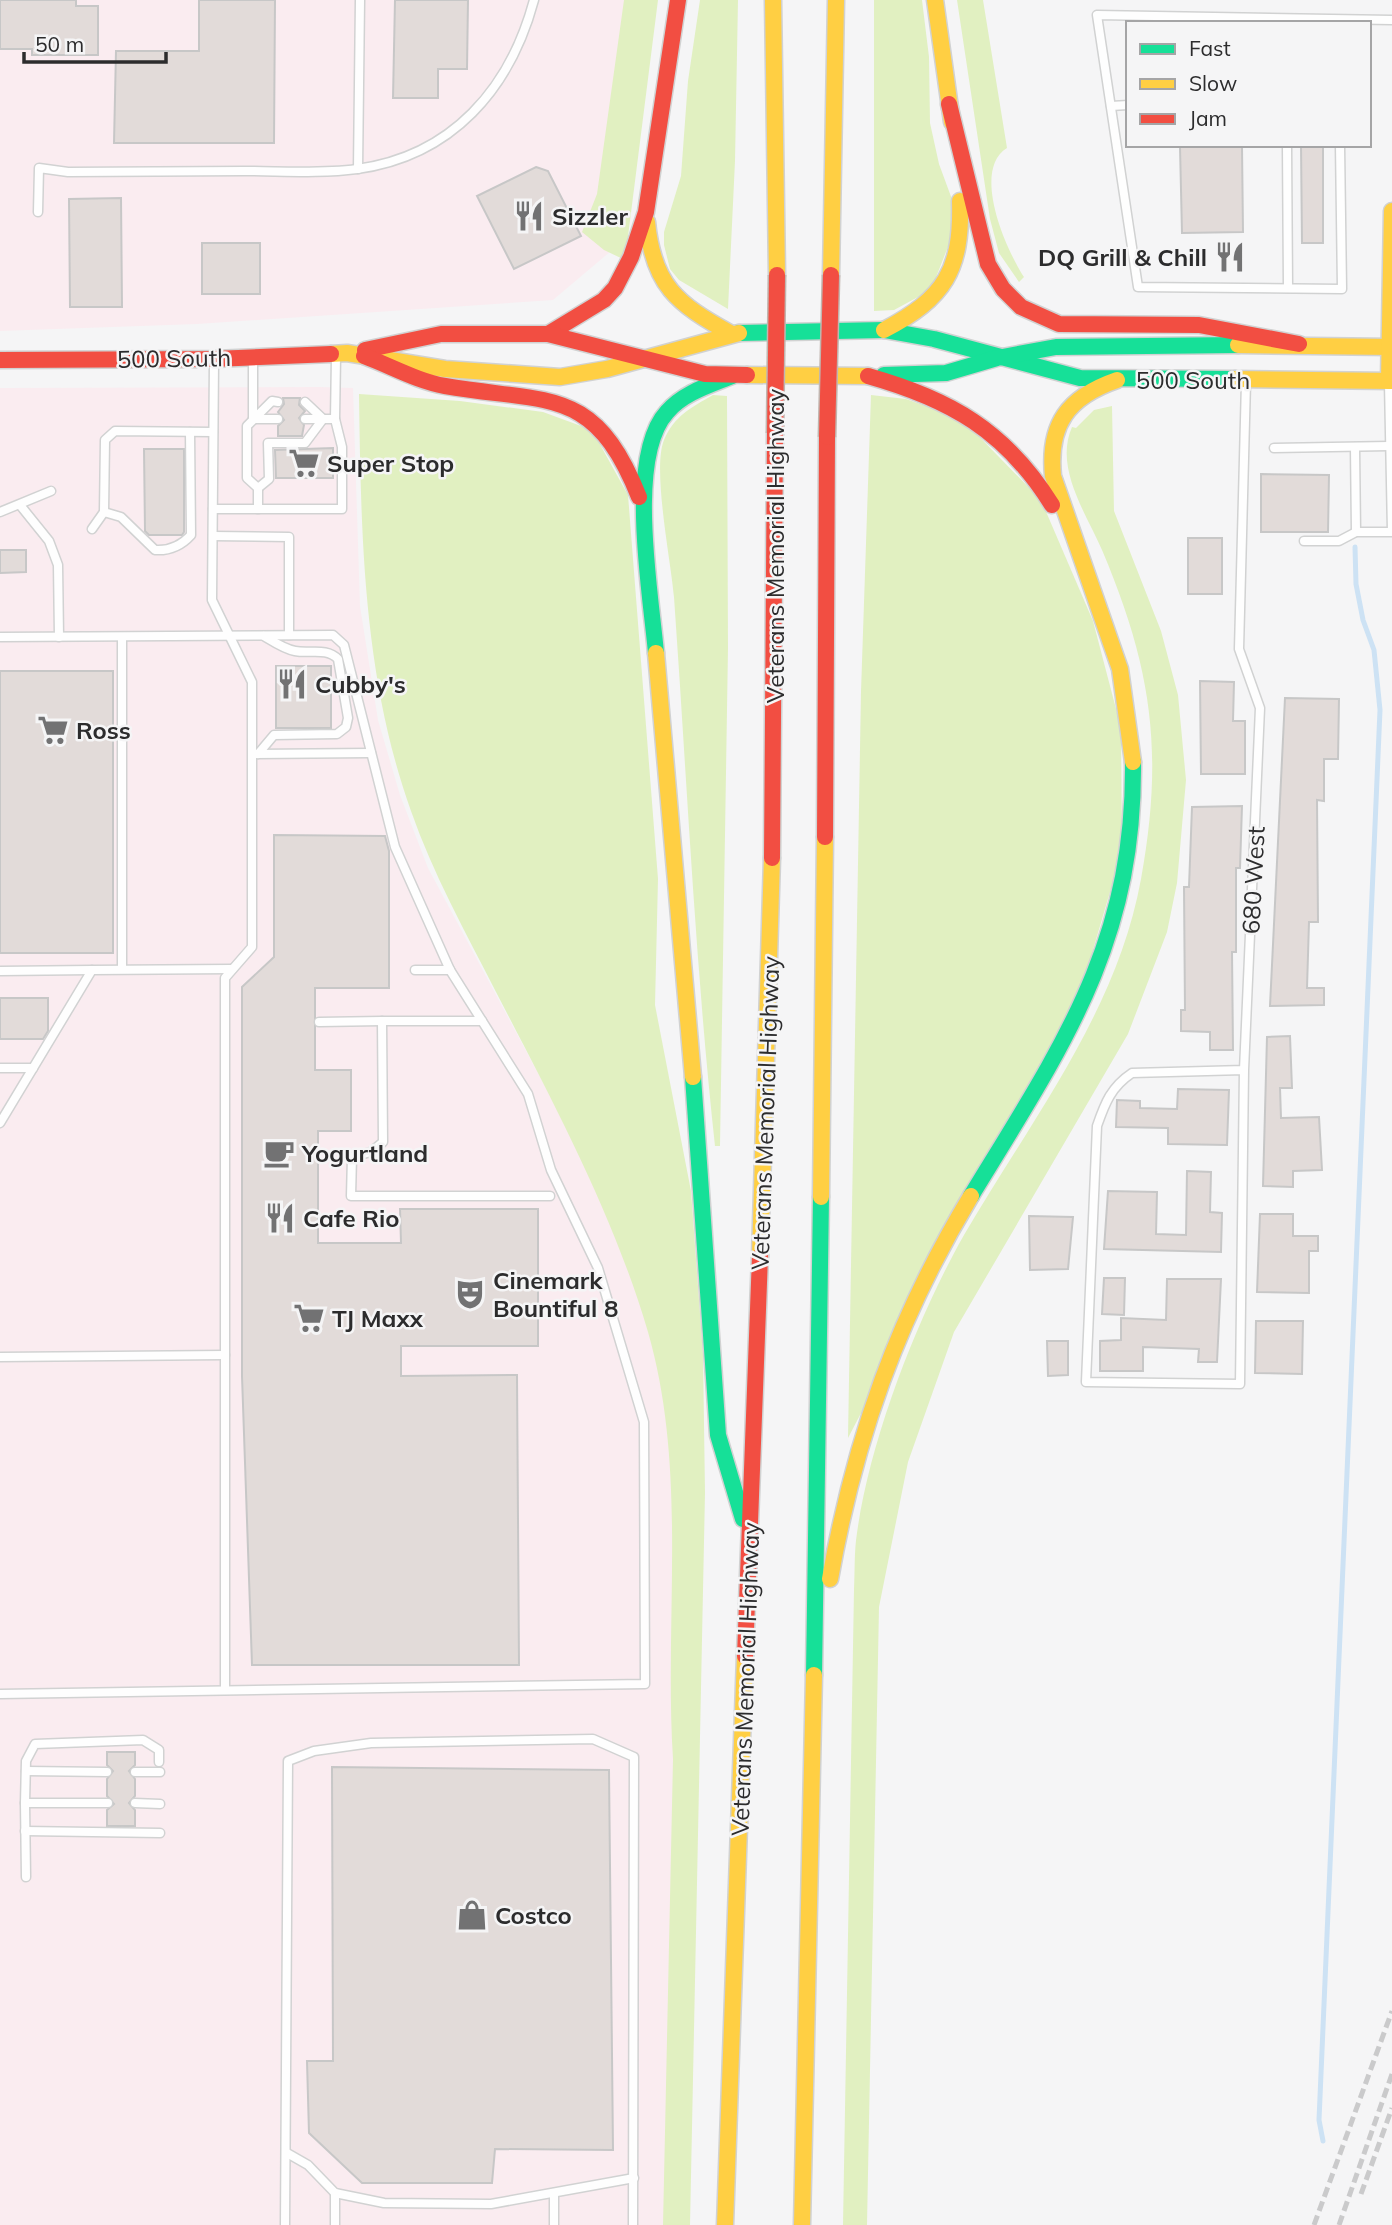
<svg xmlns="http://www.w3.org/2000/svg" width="1392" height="2225" viewBox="0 0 1392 2225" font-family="Mulish,sans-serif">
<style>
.commercial{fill:#faecf0}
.green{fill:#e1f0c1}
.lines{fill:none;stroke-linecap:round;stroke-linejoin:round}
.stream{stroke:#cde2f4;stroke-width:5}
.building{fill:#e2dbd9;stroke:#c7c7c7;stroke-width:2}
.lane-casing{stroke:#d1d2d2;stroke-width:11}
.fast-casing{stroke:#d1d2d2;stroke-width:19}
.slow-casing{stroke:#d1d2d2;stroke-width:19}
.jam-casing{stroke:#d1d2d2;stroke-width:19}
.lane{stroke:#fefefe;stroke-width:8}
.fast{stroke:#16e098;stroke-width:16}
.slow{stroke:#ffcf43;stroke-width:16}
.jam{stroke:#f24e42;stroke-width:16}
.rail{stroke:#cacacb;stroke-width:5;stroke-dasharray:10 5;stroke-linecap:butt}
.jam-bridge-casing{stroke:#c1b6b0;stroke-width:19;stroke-linecap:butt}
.jam-bridge{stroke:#f24e42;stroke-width:16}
.labels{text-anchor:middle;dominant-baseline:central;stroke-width:5;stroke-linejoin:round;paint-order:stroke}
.poi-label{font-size:24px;font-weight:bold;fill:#2c2c2d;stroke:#f5f5f6;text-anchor:start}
.street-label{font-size:24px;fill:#2c2c2d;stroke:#f5f5f6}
</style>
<rect width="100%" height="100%" fill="#f5f5f6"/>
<!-- commercial -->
<g class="commercial">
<path d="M0,0H640L611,251L553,300L197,324L0,331Z"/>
<path d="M319,387L353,388L360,606L378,720L400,795L428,868L620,1226L681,1451L679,2225H0V388Z"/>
</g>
<!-- green -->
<g class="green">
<path d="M624,0H658L625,260L604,250L582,232L597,194Z"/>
<path d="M700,0H738L735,161L728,309L679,280L670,269L664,245V232L681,176L688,81Z"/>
<path d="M874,0H922L929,57L930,123L939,164L953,202L955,229L931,290L894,310L874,311Z"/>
<path d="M957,0H983L1007,148C971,170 1006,250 1024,277L1019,282L999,253L990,219Z"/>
<path d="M359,394L460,401L543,412L592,430L628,495L658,879L655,1005L691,1191L703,1355L705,1493L690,2225H663L673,1759C664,1617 688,1471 648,1332C613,1213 553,1102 496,992C466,933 433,874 411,811C363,677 361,536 359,394Z"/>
<path d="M713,395L727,396L728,648L720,1146H715C695,963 687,780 674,597C671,561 652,469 664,440C674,416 692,407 713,395Z"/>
<path d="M871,395L906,399L962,419L1041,500L1093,621L1121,728L1122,851L1080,994L848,1438L861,692Z"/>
<path d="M1112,406L1114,511L1161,631L1178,695L1186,780L1177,883L1167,932L1128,1034L954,1332L908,1462L879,1607L867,2225H843L854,1589C855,1571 854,1552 857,1533C870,1439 917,1318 964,1235C1031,1120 1117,1012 1141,879C1164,752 1152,668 1102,550C1086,513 1054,468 1072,427L1076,428L1094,410Z"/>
</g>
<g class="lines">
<!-- stream -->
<path class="stream" d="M1323,2141L1319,2120L1380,710L1374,650L1363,620L1356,584L1355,547"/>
</g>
<!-- building -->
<g class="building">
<path d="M0,0H76V6H98V55H32V49H0Z"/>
<path d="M199,0H275L274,143H114L116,51H199Z"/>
<path d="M395,0H468L467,69H438V98H393Z"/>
<path d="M1301,145H1323V243H1302Z"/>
<path d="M1180,147H1242L1243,232L1182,233Z"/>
<path d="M536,167L548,171L581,236L514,269L477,196Z"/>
<path d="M121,198L122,307H70L69,199Z"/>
<rect x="202" y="243" width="58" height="51"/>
<path d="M283,398H300L299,405L305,411L299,418L304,425L302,436H278V426L284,420L278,412L284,404Z"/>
<path d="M333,448V478H276L275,450Z"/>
<path d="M144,449H184V532L182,535H149L145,531Z"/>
<path d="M1261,474L1329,475L1328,532H1261Z"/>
<rect x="1188" y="538" width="34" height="56"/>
<path d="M0,550H26V572L0,573Z"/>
<rect x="276" y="666" width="55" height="62"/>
<rect x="0" y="671" width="113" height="282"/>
<path d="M1200,681L1234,682L1233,721H1245V774H1201Z"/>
<path d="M1285,698L1339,699L1338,759H1324V801L1317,800L1318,922H1309L1307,988H1324V1005L1270,1006Z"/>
<path d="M1242,806L1240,868H1236V952H1232L1233,1050H1210V1032L1181,1031V1010H1185L1184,887H1189L1192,807Z"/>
<path d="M274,835L385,836L389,851V988H315V1070H351V1131H318V1243H401L400,1209H538V1346H401V1376L517,1375L519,1665H252L242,1376V987L274,957Z"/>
<path d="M0,998H48V1031L43,1039H0Z"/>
<path d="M1290,1036L1292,1088H1280L1281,1118L1319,1117L1322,1170L1293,1171V1187L1263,1186L1267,1037Z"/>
<path d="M1178,1089L1229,1090L1227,1145L1168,1144V1128L1116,1127L1117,1100L1140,1101V1108L1177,1109Z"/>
<path d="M1187,1171L1211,1172L1210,1212L1222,1213L1221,1252L1104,1249L1108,1191L1157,1192L1156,1234L1186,1235Z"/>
<path d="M1260,1214H1293V1236H1318V1251H1309V1293L1257,1292Z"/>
<path d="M1029,1216L1073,1217L1068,1269L1030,1270Z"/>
<path d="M1104,1278H1125L1124,1315L1102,1314Z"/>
<path d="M1167,1279H1221L1217,1362H1198L1199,1349L1143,1347V1371H1100V1341L1121,1340V1318L1166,1320Z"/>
<path d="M1256,1321H1303L1302,1374L1255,1373Z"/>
<path d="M1047,1341H1068V1375L1048,1376Z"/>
<path d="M107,1752H135V1765L129,1771L135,1779V1796L129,1803L135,1810V1826H107V1810L114,1804L107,1796V1779L113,1771L107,1765Z"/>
<path d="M332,1767L609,1770L613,2150L495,2149L492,2183H362L309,2133L307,2061H333Z"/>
</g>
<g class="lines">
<!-- lane casing -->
<g class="lane-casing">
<g id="lane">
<path d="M1111,106L1128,105"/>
<path d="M1287,145L1288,288"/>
<path d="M1340,145L1342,289L1138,287L1097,15L1392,20"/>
<path d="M358,169L360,0"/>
<path d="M38,212L39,168L68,172C127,172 186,171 245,171C281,171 320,174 357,169C452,156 510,89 534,0"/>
<path d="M214,361L212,600L252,682V947L225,978V1690"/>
<path d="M305,402L323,419"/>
<path d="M253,419V359"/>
<path d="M253,419H278"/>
<path d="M305,419H335"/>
<path d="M1355,447L1356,532"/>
<path d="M1274,448L1389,446"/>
<path d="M258,488L269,479L268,443H305L323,419"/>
<path d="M20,505L49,541L58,565L59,637"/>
<path d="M213,509H342V447L335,419L336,357"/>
<path d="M258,509V488L247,478V426L272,401L278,402"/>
<path d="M0,512L51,491"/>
<path d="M104,512L121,517L155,550C170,551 181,546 191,535L190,432"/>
<path d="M92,529L104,512L105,440L115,431L213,432"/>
<path d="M213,536L289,537V635"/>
<path d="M1304,541H1339L1356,532H1392L1389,383"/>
<path d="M0,637L333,635L344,645L395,847L450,970L528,1094L551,1170L598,1268L644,1422L645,1684L0,1694"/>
<path d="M255,754L371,753"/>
<path d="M258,754L274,735L337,734L346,727L348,718L338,659C326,647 310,654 295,651C284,649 274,642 264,636"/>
<path d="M122,969V637"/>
<path d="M415,970H450"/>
<path d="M0,971L92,970"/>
<path d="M482,1021H382L383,1142L371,1152L352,1157L351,1196H550"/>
<path d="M319,1022L382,1021"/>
<path d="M0,1068H33"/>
<path d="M1244,1070L1132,1073C1111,1087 1105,1103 1097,1126L1086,1382L1240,1384L1244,1070L1260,708L1239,649L1246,382"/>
<path d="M0,1123L92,970L232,969"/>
<path d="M0,1357L225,1355"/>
<path d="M26,1771L107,1772"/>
<path d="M135,1772H160"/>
<path d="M25,1803L26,1761L35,1744L143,1740L159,1750V1762"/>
<path d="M135,1803L160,1804"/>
<path d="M25,1831L160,1833"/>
<path d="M26,1877L25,1803H108"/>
<path d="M287,2153L308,2165L335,2193L384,2203L491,2204L634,2178"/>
<path d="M554,2193V2225"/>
<path d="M285,2225L288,1761L314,1751L371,1743L593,1739L634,1757L633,2225"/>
<path d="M335,2225V2193"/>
</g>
</g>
<!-- fast casing -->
<g class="fast-casing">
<g id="fast">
<path d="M884,330L934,339L1080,378L1235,379"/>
<path d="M739,333L884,330"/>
<path d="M884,375L946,373L997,358L1056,347L1238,345"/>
<path d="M656,653C651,594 626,457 667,412C683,393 710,385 732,376"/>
<path d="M693,1077L718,1435L743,1519"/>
<path d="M971,1196C1061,1048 1135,944 1133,762"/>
<path d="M814,1675L821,1197"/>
</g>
</g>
<!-- slow casing -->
<g class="slow-casing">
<g id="slow">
<path d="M773,0L777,275"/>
<path d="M935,0L952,122"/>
<path d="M647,222C653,285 677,304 730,333"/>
<path d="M831,275L836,0"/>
<path d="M884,330C945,298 962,270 960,201"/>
<path d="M1238,345L1392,347"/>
<path d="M331,354L347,353L445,369L560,377L607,369L739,333"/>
<path d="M747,375L868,376"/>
<path d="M1235,379L1392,381"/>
<path d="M1117,380C1068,397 1048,424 1053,476L1120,669L1133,762"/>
<path d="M1389,381L1392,211"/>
<path d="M656,653L693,1077"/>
<path d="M821,1197L825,837"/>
<path d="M760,1256L772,858"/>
<path d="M830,1579C855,1438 897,1319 971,1196"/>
<path d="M725,2225L745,1656"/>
<path d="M802,2225L814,1675"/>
</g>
</g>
<!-- jam casing -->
<g class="jam-casing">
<g id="jam">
<path d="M949,104L988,264L1003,289L1021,307L1059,324L1199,325L1299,344"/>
<path d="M548,334L604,300L615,288L631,257L646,212L678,0"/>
<path d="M365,350L441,334H548L705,374L747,375"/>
<path d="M364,356C391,366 417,381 445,386C548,404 594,384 639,497"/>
<path d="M0,360L214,359L331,354"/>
<path d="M868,376C950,399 1006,431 1052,505"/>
<path d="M825,837L827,437"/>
<path d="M772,858L775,433"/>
<path d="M745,1656L760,1256"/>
</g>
</g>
<!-- lane -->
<use href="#lane" class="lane"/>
<!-- fast -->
<use href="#fast" class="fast"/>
<!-- slow -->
<use href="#slow" class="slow"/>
<!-- jam -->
<use href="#jam" class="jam"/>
<!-- rail -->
<g class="rail">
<path d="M1361,2194L1392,2108"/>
<path d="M1314,2225L1392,2011"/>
<path d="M1339,2225L1392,2074"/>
</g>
<!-- jam-bridge casing -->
<g class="jam-bridge-casing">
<g id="jam-bridge">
<path d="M775,433L777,275"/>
<path d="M827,437L831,275"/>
</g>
</g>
<!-- jam-bridge -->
<use href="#jam-bridge" class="jam-bridge"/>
</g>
<!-- icons -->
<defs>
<g id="restaurant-bare" transform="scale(2.415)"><path d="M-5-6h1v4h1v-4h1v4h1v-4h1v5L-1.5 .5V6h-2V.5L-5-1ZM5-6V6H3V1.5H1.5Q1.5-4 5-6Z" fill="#727273" stroke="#f5f5f6" stroke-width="2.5" paint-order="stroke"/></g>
<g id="supermarket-bare" transform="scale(2.415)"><path d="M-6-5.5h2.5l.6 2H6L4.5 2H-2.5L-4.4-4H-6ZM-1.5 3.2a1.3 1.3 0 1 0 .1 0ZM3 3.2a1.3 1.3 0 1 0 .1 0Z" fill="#727273" stroke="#f5f5f6" stroke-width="2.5" paint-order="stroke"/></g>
<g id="cafe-bare" transform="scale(2.415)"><path d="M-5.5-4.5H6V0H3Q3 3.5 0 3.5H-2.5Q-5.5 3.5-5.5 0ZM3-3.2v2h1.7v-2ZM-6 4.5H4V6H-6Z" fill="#727273" stroke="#f5f5f6" stroke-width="2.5" paint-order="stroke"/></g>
<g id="theatre-bare" transform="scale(2.415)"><path d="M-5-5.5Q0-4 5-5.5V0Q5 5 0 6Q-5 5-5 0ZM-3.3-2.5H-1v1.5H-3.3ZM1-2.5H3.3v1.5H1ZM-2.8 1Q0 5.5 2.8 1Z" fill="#727273" stroke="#f5f5f6" stroke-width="2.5" paint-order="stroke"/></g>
<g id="shop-bare" transform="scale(2.415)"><path d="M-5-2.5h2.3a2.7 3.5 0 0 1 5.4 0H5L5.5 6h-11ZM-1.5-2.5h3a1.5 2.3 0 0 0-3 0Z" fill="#727273" stroke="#f5f5f6" stroke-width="2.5" paint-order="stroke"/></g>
</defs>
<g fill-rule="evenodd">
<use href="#restaurant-bare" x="529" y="216"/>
<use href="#restaurant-bare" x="1230" y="257"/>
<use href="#supermarket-bare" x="304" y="463"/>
<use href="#restaurant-bare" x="292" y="684"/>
<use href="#supermarket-bare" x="53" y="730"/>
<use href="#cafe-bare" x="279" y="1153"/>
<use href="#restaurant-bare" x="280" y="1218"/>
<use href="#theatre-bare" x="470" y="1294"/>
<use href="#supermarket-bare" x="309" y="1318"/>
<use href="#shop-bare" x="472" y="1915"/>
</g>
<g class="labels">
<!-- poi labels -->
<g class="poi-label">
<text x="552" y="216">Sizzler</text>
<text x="1207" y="257" text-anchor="end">DQ Grill &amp; Chill</text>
<text x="327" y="463">Super Stop</text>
<text x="315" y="684">Cubby's</text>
<text x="76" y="730">Ross</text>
<text x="302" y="1153">Yogurtland</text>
<text x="303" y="1218">Cafe Rio</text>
<text x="493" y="1280">Cinemark<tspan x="493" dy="28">Bountiful 8</tspan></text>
<text x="332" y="1318">TJ Maxx</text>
<text x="495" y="1915">Costco</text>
</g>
<!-- street labels -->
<g class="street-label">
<text transform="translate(174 358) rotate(-1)">500 South</text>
<text x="1193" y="380">500 South</text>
<text transform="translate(775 546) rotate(-90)">Veterans Memorial Highway</text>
<text transform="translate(1253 880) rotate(-87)">680 West</text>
<text transform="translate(765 1113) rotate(-88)">Veterans Memorial Highway</text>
<text transform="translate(745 1679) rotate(-88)">Veterans Memorial Highway</text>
</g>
</g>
<!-- legend -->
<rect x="1126" y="21" width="245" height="126" fill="#f5f5f6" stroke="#a5a5a6" stroke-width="2"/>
<rect x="1140" y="44" width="35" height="10" fill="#16e098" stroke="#a5a5a6" stroke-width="2"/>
<text x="1189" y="56" font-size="21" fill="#2c2c2d">Fast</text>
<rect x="1140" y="79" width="35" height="10" fill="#ffcf43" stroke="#a5a5a6" stroke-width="2"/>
<text x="1189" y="91" font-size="21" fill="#2c2c2d">Slow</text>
<rect x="1140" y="114" width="35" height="10" fill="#f24e42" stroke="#a5a5a6" stroke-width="2"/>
<text x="1189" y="126" font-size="21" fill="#2c2c2d">Jam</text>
<!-- scale -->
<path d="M24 52v10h142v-10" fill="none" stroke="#2c2c2d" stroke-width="3.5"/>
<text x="35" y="52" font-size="21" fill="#2c2c2d" stroke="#f5f5f6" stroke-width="5" paint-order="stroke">50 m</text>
</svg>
